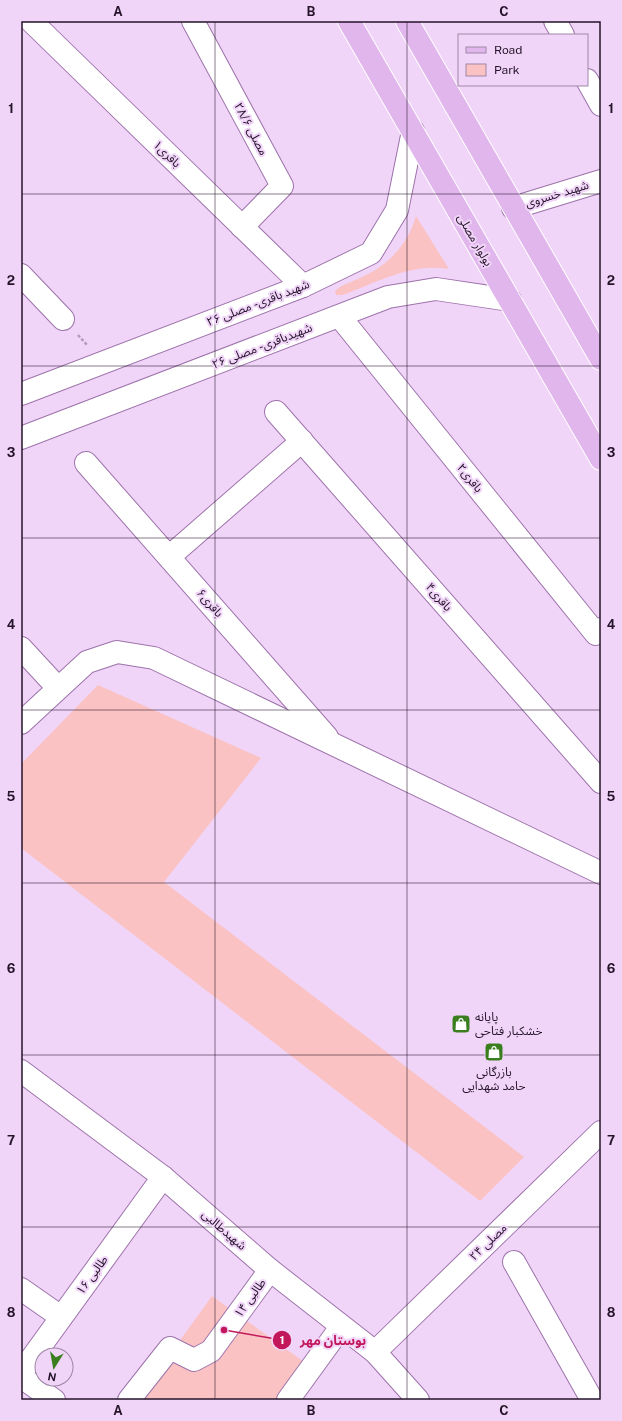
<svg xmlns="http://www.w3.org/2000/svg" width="622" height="1421" viewBox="0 0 622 1421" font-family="'Public Sans','Noto Sans Arabic',sans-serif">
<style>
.green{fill:#fac2c2}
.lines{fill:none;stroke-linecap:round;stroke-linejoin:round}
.minor-casing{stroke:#9d73aa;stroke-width:24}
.major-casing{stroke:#fff;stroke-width:24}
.path{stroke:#b299b9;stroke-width:2.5;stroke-dasharray:3 2;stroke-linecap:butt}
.minor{stroke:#fff;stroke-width:22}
.major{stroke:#e0b6ec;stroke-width:22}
.grid{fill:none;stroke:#241329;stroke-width:1;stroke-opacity:0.55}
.labels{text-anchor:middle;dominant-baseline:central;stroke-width:4;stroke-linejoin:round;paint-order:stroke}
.street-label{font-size:12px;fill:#241329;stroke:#f1d5f9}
.poi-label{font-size:12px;fill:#241329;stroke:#f1d5f9;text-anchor:start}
.leader{fill:none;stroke:#c2185b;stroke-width:1.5}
.callout-dot{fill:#c2185b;stroke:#f1d5f9;stroke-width:1.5}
.mark-label{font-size:12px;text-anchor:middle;font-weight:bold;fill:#fff}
.callout-label{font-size:13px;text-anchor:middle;font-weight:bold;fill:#c2185b;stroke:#f1d5f9;stroke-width:4;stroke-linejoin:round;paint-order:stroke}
.neatline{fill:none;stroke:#241329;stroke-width:1.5}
.grid-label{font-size:13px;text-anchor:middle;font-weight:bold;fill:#241329}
</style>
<rect width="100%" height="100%" fill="#f1d5f9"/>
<!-- green -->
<g class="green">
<path d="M416,216L449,269C411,263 378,282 343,295H336L335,291C342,284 353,282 362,277C389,265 408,244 416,216Z"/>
<path d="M98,685L261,758L164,882L524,1157L480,1201L21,848V764Z"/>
<path d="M212,1296L307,1364L281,1400H137Z"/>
</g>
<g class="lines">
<!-- minor casing -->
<g class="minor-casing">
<g id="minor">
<path d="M31,21L303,286"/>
<path d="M193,21L282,186L242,227"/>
<path d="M555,21L563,35"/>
<path d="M587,80L601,105"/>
<path d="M513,208L601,181"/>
<path d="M21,275L63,319"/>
<path d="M340,317L596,634L601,629"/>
<path d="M21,394L303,286L371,253L397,210L413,131"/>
<path d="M276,412L601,782"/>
<path d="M21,438L388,297L436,289L510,300"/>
<path d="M86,463L327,737"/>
<path d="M169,557L302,441"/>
<path d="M21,648L58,688"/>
<path d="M21,723L87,662L117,652L154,658L601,873"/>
<path d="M21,1071L163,1177L270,1270L375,1352L418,1400"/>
<path d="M514,1262L592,1400"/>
<path d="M21,1289L61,1317"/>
<path d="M375,1352L601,1132"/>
<path d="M21,1373L163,1177"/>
<path d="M21,1377L54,1400"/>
<path d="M129,1400L170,1348L194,1360L211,1351L270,1270"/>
<path d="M288,1400L341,1327"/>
</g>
</g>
<!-- major casing -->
<g class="major-casing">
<g id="major">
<path d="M349,21L601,459"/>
<path d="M407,21L601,359"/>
</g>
</g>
<!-- path -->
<path class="path" d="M78,335L87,345"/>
<!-- minor -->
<use href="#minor" class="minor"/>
<!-- major -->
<use href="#major" class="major"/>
</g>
<!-- grid -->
<path class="grid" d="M215,21V1400M407,21V1400M21,194H601M21,366H601M21,538H601M21,710H601M21,883H601M21,1055H601M21,1227H601"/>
<!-- icons -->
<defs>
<g id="shop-square" transform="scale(1)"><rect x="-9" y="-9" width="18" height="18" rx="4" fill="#3a7e20" stroke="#f1d5f9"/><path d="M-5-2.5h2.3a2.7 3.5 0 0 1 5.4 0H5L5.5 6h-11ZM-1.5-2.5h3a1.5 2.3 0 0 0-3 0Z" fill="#fff"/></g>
</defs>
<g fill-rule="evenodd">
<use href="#shop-square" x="461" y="1024"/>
<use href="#shop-square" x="494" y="1052"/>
</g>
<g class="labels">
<!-- street labels -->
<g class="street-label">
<text transform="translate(251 129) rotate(62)">مصلی ۲۸/۶</text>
<text transform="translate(167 154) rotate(44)">باقری۱</text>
<text transform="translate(557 194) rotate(-17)">شهید خسروی</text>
<text transform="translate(475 240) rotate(60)">بولوار مصلی</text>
<text transform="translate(258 303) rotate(-21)">شهید باقری - مصلی ۲۶</text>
<text transform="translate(262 346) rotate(-21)">شهیدباقری - مصلی ۲۶</text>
<text transform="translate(470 478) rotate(51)">باقری۲</text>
<text transform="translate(439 597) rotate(49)">باقری۴</text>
<text transform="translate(210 603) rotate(49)">باقری۶</text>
<text transform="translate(224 1230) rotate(41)">شهیدطالبی</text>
<text transform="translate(488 1242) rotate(-44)">مصلی ۲۴</text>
<text transform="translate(92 1275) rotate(-54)">طالبی ۱۶</text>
<text transform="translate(250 1298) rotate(-54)">طالبی ۱۴</text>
</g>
<!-- poi labels -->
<g class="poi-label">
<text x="475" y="1017">پایانه<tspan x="475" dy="14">خشکبار فتاحی</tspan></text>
<text x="494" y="1072" text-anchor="middle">بازرگانی<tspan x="494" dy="14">حامد شهدایی</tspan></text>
</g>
</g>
<!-- callouts -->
<path class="leader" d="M224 1330L282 1340"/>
<g class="callout-dot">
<circle cx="224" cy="1330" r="4"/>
<circle cx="282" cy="1340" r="10"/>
</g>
<g class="mark-label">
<text x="282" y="1344">1</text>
</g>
<g class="callout-label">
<text x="333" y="1345">بوستان مهر</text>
</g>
<!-- border -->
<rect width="622" height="1421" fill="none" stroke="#f1d5f9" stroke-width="44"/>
<!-- legend -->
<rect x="458" y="34" width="130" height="52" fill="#f1d5f9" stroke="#9f87a6"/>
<rect x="466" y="47" width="20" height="6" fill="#e0b6ec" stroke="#9f87a6"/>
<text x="494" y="54" font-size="12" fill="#241329">Road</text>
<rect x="466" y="64" width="20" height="12" fill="#fac2c2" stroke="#9f87a6"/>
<text x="494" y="74" font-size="12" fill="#241329">Park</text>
<!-- north arrow -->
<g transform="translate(54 1367) rotate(191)"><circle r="19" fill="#f1d5f9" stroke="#9f87a6"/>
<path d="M0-3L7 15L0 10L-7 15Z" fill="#3a7e20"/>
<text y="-6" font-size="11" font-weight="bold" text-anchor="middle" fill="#241329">N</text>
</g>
<rect x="22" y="22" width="578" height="1377" class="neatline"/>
<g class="grid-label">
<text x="118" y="16">A</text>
<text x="311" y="16">B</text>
<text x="504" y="16">C</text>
<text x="11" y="113">1</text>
<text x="611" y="113">1</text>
<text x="11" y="285">2</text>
<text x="611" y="285">2</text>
<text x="11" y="457">3</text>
<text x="611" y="457">3</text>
<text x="11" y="629">4</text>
<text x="611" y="629">4</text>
<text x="11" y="801">5</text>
<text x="611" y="801">5</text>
<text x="11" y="973">6</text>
<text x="611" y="973">6</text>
<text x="11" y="1145">7</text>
<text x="611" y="1145">7</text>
<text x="11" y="1317">8</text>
<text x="611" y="1317">8</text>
<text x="118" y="1415">A</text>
<text x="311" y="1415">B</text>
<text x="504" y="1415">C</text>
</g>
</svg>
